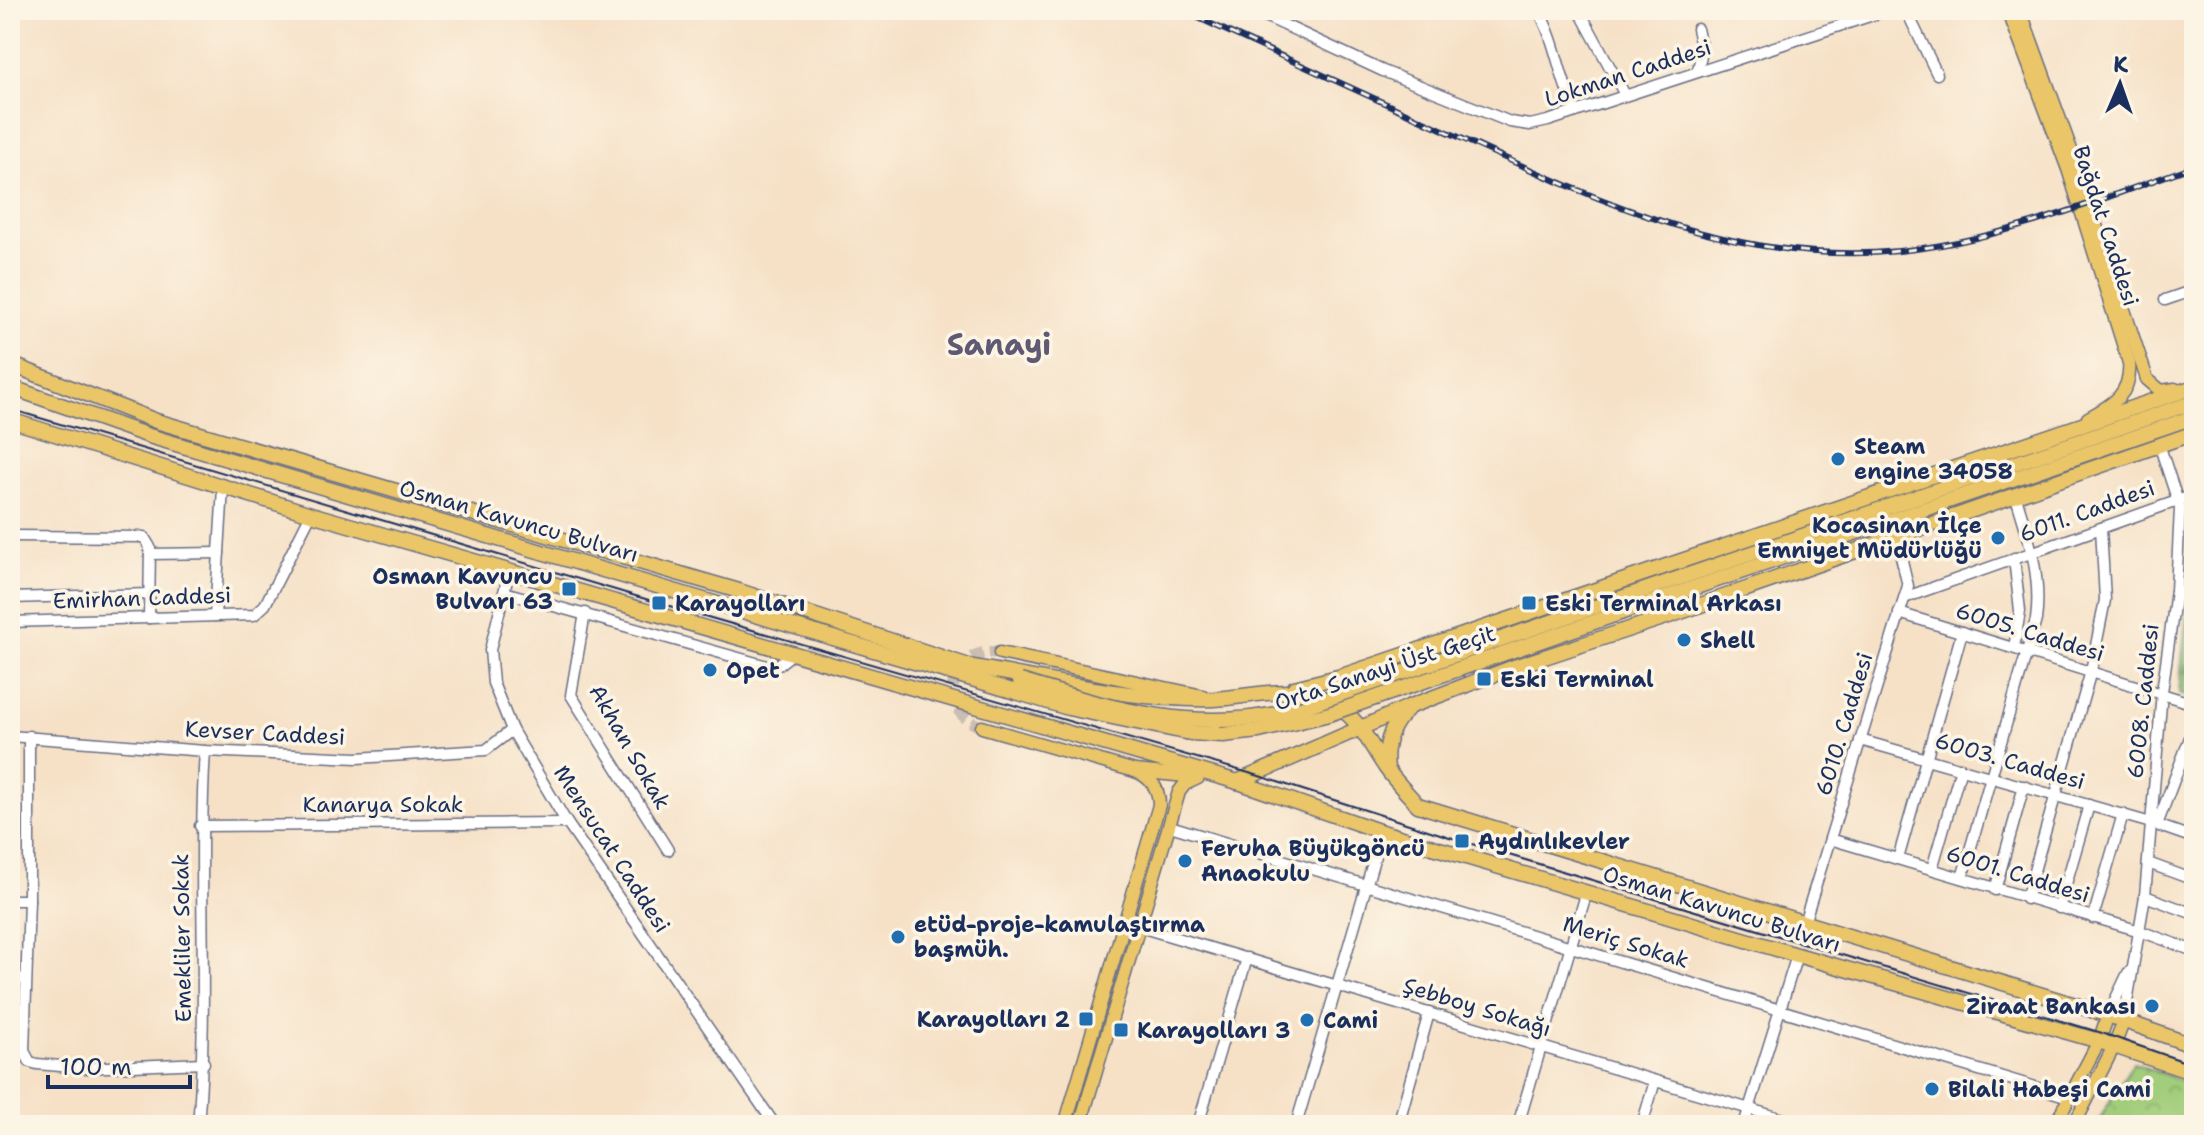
<svg xmlns="http://www.w3.org/2000/svg" width="2204" height="1135" viewBox="0 0 2204 1135" font-family="'Shantell Sans',sans-serif">
<style>
.forest{fill:url(#forest-firs);stroke:#4e7064;stroke-width:2}
.park{fill:url(#park-crowns);stroke:#5e7e6c;stroke-width:2}
.lines{fill:none;stroke-linecap:round;stroke-linejoin:round}
.major-tunnel{stroke:#cabdb2;stroke-width:12;stroke-dasharray:12 6;stroke-linecap:butt}
.minor-casing{stroke:#686d83;stroke-width:13}
.major-casing{stroke:#686d83;stroke-width:15}
.highway-casing{stroke:#686d83;stroke-width:17}
.minor{stroke:#fff;stroke-width:10}
.major{stroke:#eac669;stroke-width:12}
.highway{stroke:#eac669;stroke-width:14}
.tram{stroke:#1b2f5e;stroke-width:2}
.rail-casing{stroke:#1b2f5e;stroke-width:6}
.rail{stroke:#fcf5e5;stroke-width:3;stroke-dasharray:9;stroke-linecap:butt}
.highway-bridge-casing{stroke:#686d83;stroke-width:17;stroke-linecap:butt}
.highway-bridge{stroke:#eac669;stroke-width:14}
.poi-dot{fill:#1f6fb2;stroke:#fcf5e5;stroke-width:3}
.labels{text-anchor:middle;dominant-baseline:central;stroke-width:7;stroke-linejoin:round;paint-order:stroke}
.street-label{font-size:22px;fill:#1b2f5e;stroke:#fcf5e5}
.poi-label{font-size:22px;font-weight:bold;fill:#1b2f5e;stroke:#fcf5e5;text-anchor:start}
.district-label{font-size:30px;font-weight:bold;fill:#605974;stroke:#fcf5e5}
</style>
<defs>
<pattern id="forest-firs" width="22" height="20" patternUnits="userSpaceOnUse" patternTransform="scale(2)"><rect width="22" height="20" fill="#81b06a"/><path d="M5 1l3.5 6h-7zM16 11l3.5 6h-7z" fill="#69905a"/></pattern>
<pattern id="park-crowns" width="20" height="18" patternUnits="userSpaceOnUse" patternTransform="scale(2)"><rect width="20" height="18" fill="#a2cd7a"/><path d="M2 6a3 3 0 1 1 6 0M12 15a3 3 0 1 1 6 0" fill="none" stroke="#8bb06c"/></pattern>
</defs>
<rect width="100%" height="100%" fill="#fcf5e5"/>
<filter id="ink" filterUnits="userSpaceOnUse"><feTurbulence type="fractalNoise" baseFrequency=".0125" numOctaves="2"/><feDisplacementMap in="SourceGraphic" scale="16" xChannelSelector="R" yChannelSelector="G"/><feConvolveMatrix kernelMatrix="1 2 1 2 8 2 1 2 1" color-interpolation-filters="sRGB"/></filter>
<filter id="wash" filterUnits="userSpaceOnUse"><feTurbulence type="fractalNoise" baseFrequency=".006" numOctaves="4" result="noise"/><feDisplacementMap in="SourceGraphic" scale="32" xChannelSelector="R" yChannelSelector="G"/><feGaussianBlur stdDeviation="1.8" result="paint"/><feColorMatrix in="noise" values="0 0 0 0 0 0 0 0 0 0 0 0 0 0 0 0 0 1.4 0 .05"/><feComposite in="paint" operator="in"/></filter>
<g filter="url(#wash)">
<rect width="100%" height="100%" fill="#f6e1c7"/>
<!-- forest -->
<path class="forest" d="M2194,610V698L2179,693L2186,615Z"/>
<!-- park -->
<path class="park" d="M2133,1063L2194,1085V1125H2096Z"/>
</g>
<g filter="url(#ink)">
<g class="lines">
<!-- major-tunnel -->
<path class="major-tunnel" d="M982,727C933,711 950,645 1000,653"/>
<!-- minor casing -->
<g class="minor-casing">
<g id="minor">
<path d="M1252,10L1383,71L1510,122L1530,125L1548,121L1888,10"/>
<path d="M1538,10C1557,42 1559,79 1576,112"/>
<path d="M1579,10L1625,95"/>
<path d="M1906,10L1937,74"/>
<path d="M2044,11L2046,10"/>
<path d="M1697,29L1702,50L1698,70"/>
<path d="M2165,300L2194,290"/>
<path d="M10,536L144,537L150,547L149,618"/>
<path d="M150,554L219,553"/>
<path d="M509,572L490,650L493,683L512,730L567,823L775,1125"/>
<path d="M2176,591L2194,598"/>
<path d="M504,592L774,668L792,654"/>
<path d="M10,598L150,594"/>
<path d="M1904,598L2194,495"/>
<path d="M585,613L571,695L668,850"/>
<path d="M1899,613L2194,704"/>
<path d="M215,616L223,488"/>
<path d="M10,622L254,615L265,605L311,514"/>
<path d="M2014,648L2020,611L2014,558"/>
<path d="M10,736L205,751L357,758L486,750L512,730"/>
<path d="M29,736V900L24,1051L30,1062L37,1064L84,1068L204,1063"/>
<path d="M1860,740L2151,823L2194,838"/>
<path d="M2157,825L2194,727"/>
<path d="M200,826L567,823"/>
<path d="M1170,826L2072,1098"/>
<path d="M2188,836L2194,819"/>
<path d="M1830,839L2140,931L2194,951"/>
<path d="M1898,859L1962,632"/>
<path d="M2148,863L2194,880"/>
<path d="M1932,869L1961,768"/>
<path d="M1962,878L2036,620C2042,576 2028,535 2015,494"/>
<path d="M1995,890L2024,786"/>
<path d="M2145,896L2194,914"/>
<path d="M2026,899L2091,671L2105,600L2101,528"/>
<path d="M10,900H29"/>
<path d="M2059,908L2089,805"/>
<path d="M2093,918L2123,814"/>
<path d="M1804,923L1908,586L1896,535"/>
<path d="M1140,927L1803,1125"/>
<path d="M10,978L25,979"/>
<path d="M2108,1015L2128,973"/>
<path d="M2124,1020L2145,896L2162,692L2176,591L2180,508L2159,444"/>
<path d="M198,1125C209,1001 197,876 205,751"/>
<path d="M1198,1125L1247,958"/>
<path d="M1296,1125L1382,832"/>
<path d="M1398,1125L1429,1013"/>
<path d="M1518,1125L1587,891"/>
<path d="M1642,1125L1655,1081"/>
<path d="M1744,1125L1797,955"/>
</g>
</g>
<!-- major casing -->
<g class="major-casing">
<g id="major">
<path d="M2008,10L2068,169L2129,363C2132,394 2112,405 2088,418"/>
<path d="M2020,10L2070,147L2147,379L2161,391L2175,389"/>
<path d="M1000,653L1203,696"/>
<path d="M982,727L1135,771L1196,777"/>
<path d="M1065,1125L1159,805C1159,788 1151,777 1135,771"/>
<path d="M1080,1125L1179,792L1185,784L1198,778"/>
<path d="M2055,1125L2099,1041L2108,1015"/>
<path d="M2074,1125L2114,1046L2124,1020"/>
</g>
</g>
<!-- highway casing -->
<g class="highway-casing">
<g id="highway">
<path d="M10,364L156,421L739,591L978,669"/>
<path d="M10,387L149,436L1016,692"/>
<path d="M10,420L311,514L1238,782L1382,832L1797,955L2099,1041L2194,1073"/>
<path d="M1618,599L2194,402"/>
<path d="M1623,612L2194,417"/>
<path d="M973,667C1051,680 1133,701 1214,699C1255,697 1294,682 1333,703C1360,719 1369,744 1386,768C1395,781 1407,793 1418,805L2108,1015L2194,1046"/>
<path d="M1294,688L1342,676L2194,387"/>
<path d="M1387,768C1384,745 1390,727 1406,711"/>
<path d="M1237,782L1411,706L1514,667L1672,615L2194,433"/>
</g>
</g>
<!-- minor -->
<use href="#minor" class="minor"/>
<!-- major -->
<use href="#major" class="major"/>
<!-- highway -->
<use href="#highway" class="highway"/>
<!-- tram -->
<path class="tram" d="M10,409L659,603L1256,775L1462,841L2102,1033L2194,1065"/>
<!-- rail casing -->
<g class="rail-casing">
<path id="rail" d="M1181,10C1270,51 1360,92 1450,133C1594,199 1735,267 1899,251C2001,241 2098,200 2194,166"/>
</g>
<!-- rail -->
<use href="#rail" class="rail"/>
<!-- highway-bridge casing -->
<g class="highway-bridge-casing">
<g id="highway-bridge">
<path d="M1020,681C1112,709 1202,736 1297,709L1618,599"/>
<path d="M1016,692L1068,708L1190,733L1223,735L1259,731L1329,714L1623,612"/>
</g>
</g>
<!-- highway-bridge -->
<use href="#highway-bridge" class="highway-bridge"/>
</g>
</g>
<!-- markers -->
<g class="poi-dot">
<circle cx="1838" cy="459" r="8"/>
<circle cx="1998" cy="538" r="8"/>
<rect x="561" y="581" width="16" height="16" rx="4"/>
<rect x="651" y="595" width="16" height="16" rx="4"/>
<rect x="1521" y="595" width="16" height="16" rx="4"/>
<circle cx="1684" cy="640" r="8"/>
<circle cx="710" cy="670" r="8"/>
<rect x="1476" y="671" width="16" height="16" rx="4"/>
<rect x="1454" y="833" width="16" height="16" rx="4"/>
<circle cx="1185" cy="861" r="8"/>
<circle cx="898" cy="937" r="8"/>
<circle cx="2152" cy="1006" r="8"/>
<rect x="1078" y="1011" width="16" height="16" rx="4"/>
<circle cx="1307" cy="1020" r="8"/>
<rect x="1113" y="1022" width="16" height="16" rx="4"/>
<circle cx="1932" cy="1089" r="8"/>
</g>
<g class="labels">
<!-- street labels -->
<g class="street-label">
<text transform="translate(1628 73) rotate(-18)">Lokman Caddesi</text>
<text transform="translate(2106 226) rotate(72)">Bağdat Caddesi</text>
<text transform="translate(2087 511) rotate(-20)">6011. Caddesi</text>
<text transform="translate(519 521) rotate(16)">Osman Kavuncu Bulvarı</text>
<text transform="translate(142 598) rotate(-2)">Emirhan Caddesi</text>
<text transform="translate(2030 632) rotate(17)">6005. Caddesi</text>
<text transform="translate(1385 668) rotate(-18)">Orta Sanayi Üst Geçit</text>
<text transform="translate(2143 701) rotate(-84)">6008. Caddesi</text>
<text transform="translate(1844 724) rotate(-73)">6010. Caddesi</text>
<text transform="translate(265 733) rotate(3)">Kevser Caddesi</text>
<text transform="translate(630 747) rotate(60)">Akhan Sokak</text>
<text transform="translate(2010 761) rotate(16)">6003. Caddesi</text>
<text x="383" y="804">Kanarya Sokak</text>
<text transform="translate(612 849) rotate(57)">Mensucat Caddesi</text>
<text transform="translate(2018 874) rotate(17)">6001. Caddesi</text>
<text transform="translate(1722 909) rotate(17)">Osman Kavuncu Bulvarı</text>
<text transform="translate(182 938) rotate(-91)">Emekliler Sokak</text>
<text transform="translate(1626 942) rotate(17)">Meriç Sokak</text>
<text transform="translate(1477 1007) rotate(17)">Şebboy Sokağı</text>
</g>
<!-- poi labels -->
<g class="poi-label">
<text x="1854" y="446">Steam<tspan x="1854" dy="25">engine 34058</tspan></text>
<text x="1982" y="525" text-anchor="end">Kocasinan İlçe<tspan x="1982" dy="25">Emniyet Müdürlüğü</tspan></text>
<text x="553" y="576" text-anchor="end">Osman Kavuncu<tspan x="553" dy="25">Bulvarı 63</tspan></text>
<text x="675" y="603">Karayolları</text>
<text x="1545" y="603">Eski Terminal Arkası</text>
<text x="1700" y="640">Shell</text>
<text x="726" y="670">Opet</text>
<text x="1500" y="679">Eski Terminal</text>
<text x="1478" y="841">Aydınlıkevler</text>
<text x="1201" y="848">Feruha Büyükgöncü<tspan x="1201" dy="25">Anaokulu</tspan></text>
<text x="914" y="924">etüd-proje-kamulaştırma<tspan x="914" dy="25">başmüh.</tspan></text>
<text x="2136" y="1006" text-anchor="end">Ziraat Bankası</text>
<text x="1070" y="1019" text-anchor="end">Karayolları 2</text>
<text x="1323" y="1020">Cami</text>
<text x="1137" y="1030">Karayolları 3</text>
<text x="1948" y="1089">Bilali Habeşi Cami</text>
</g>
<!-- district labels -->
<g class="district-label">
<text x="999" y="344">Sanayi</text>
</g>
</g>
<!-- margin -->
<rect width="2204" height="1135" fill="none" stroke="#fcf5e5" stroke-width="40"/>
<!-- north arrow -->
<g transform="translate(2120 84) rotate(2)" stroke="#fcf5e5" stroke-width="6" paint-order="stroke">
<path d="M0-6L14 30L0 20L-14 30Z" fill="#1b2f5e"/>
<text y="-12" font-size="22" font-weight="bold" text-anchor="middle" fill="#1b2f5e">K</text>
</g>
<!-- scale -->
<path d="M48 1075v12h142v-12" fill="none" stroke="#1b2f5e" stroke-width="4"/>
<text x="60" y="1075" font-size="24" fill="#1b2f5e" stroke="#fcf5e5" stroke-width="6" paint-order="stroke">100 m</text>
</svg>
